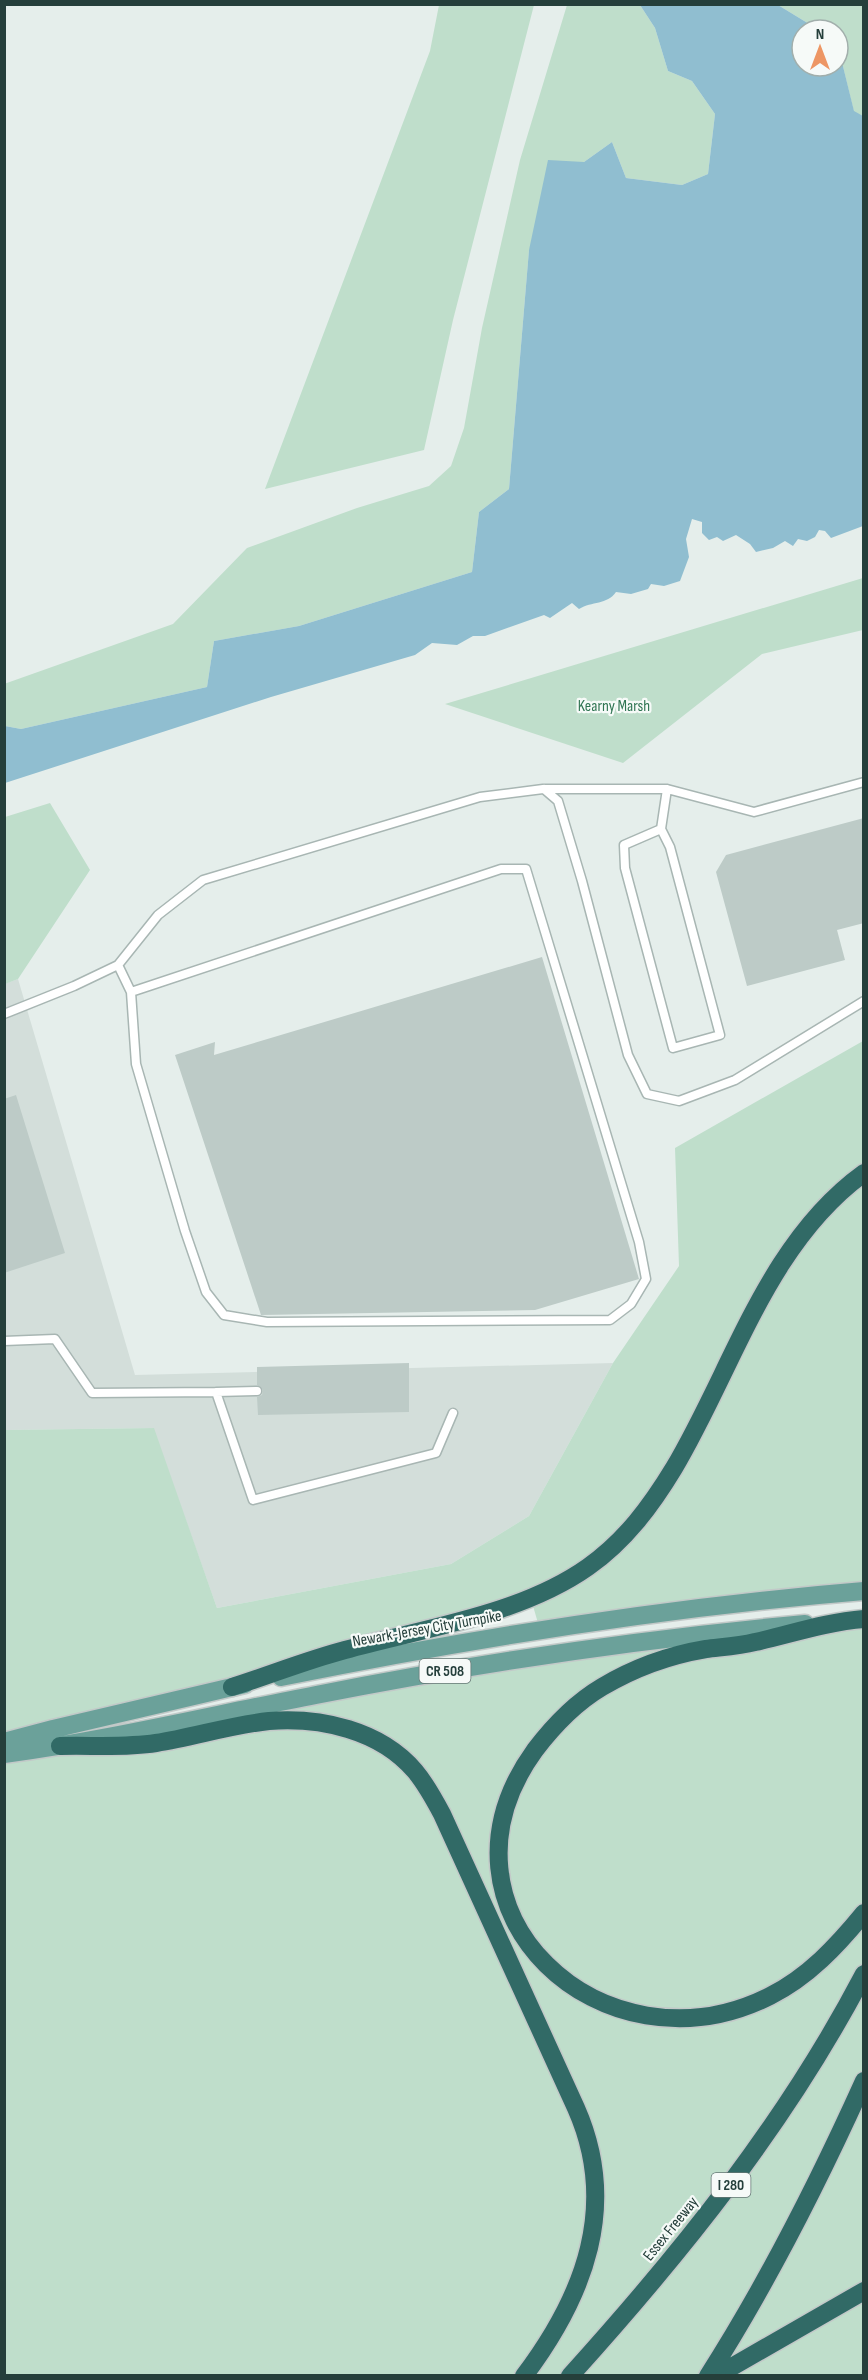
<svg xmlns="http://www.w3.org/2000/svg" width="868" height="2380" viewBox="0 0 868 2380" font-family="'Sofia Sans Condensed',sans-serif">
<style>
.built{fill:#d3deda}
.green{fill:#bfdecb}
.water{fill:#90bed0}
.building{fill:#bdcbc7}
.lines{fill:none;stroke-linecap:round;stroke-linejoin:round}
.lane-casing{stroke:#a8b6b3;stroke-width:11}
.primary-casing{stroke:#c2c9c8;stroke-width:21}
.highway-casing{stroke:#c2c9c8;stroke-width:21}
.lane{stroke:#fff;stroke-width:8}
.primary{stroke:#6ba19a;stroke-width:18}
.highway{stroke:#316a66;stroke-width:18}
.labels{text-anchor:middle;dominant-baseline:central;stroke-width:4.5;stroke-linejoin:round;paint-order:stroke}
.shield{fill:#f6faf8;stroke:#647774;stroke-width:1.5}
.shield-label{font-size:15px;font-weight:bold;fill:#253f3b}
.park-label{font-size:16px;fill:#307553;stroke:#f6faf8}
.street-label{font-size:16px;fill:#253f3b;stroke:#f6faf8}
</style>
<rect width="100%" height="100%" fill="#e5eeeb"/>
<!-- built -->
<path class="built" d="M18,979L135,1375L613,1363L529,1516L451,1564L217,1608L153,1428L5,1430L4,984Z"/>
<!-- green -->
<path class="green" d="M439,5H534L453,320L424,450L265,489L430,51Z
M567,5H640L655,28L668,71L692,81L715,114L708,174L682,185L626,178L612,142L584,162L529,250L509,489L479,512L472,572L299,626L214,641L207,687L21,729L5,726L4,684L173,624L247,548L357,508L429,486L451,466L464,428L482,328L520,160Z
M778,5H863V116L854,112L838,46V30H819Z
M863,578V630L762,654L623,763L445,704Z
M50,803L90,870L18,979L5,984V817Z
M863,1041V1591L540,1630L531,1599L496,1610L5,1736V1430L154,1428L217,1608L451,1564L529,1516L613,1363L679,1266L675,1148Z
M863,1619V2375H5L4,1760L315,1695Z"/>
<!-- water -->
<path class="water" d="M640,5H778L819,30H802V66H838V46L854,111L863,116V526L831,538L825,531L819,530L815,537L807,541L798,539L793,546L785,541L773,548L756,552L750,544L736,535L723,541L717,537L709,540L702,533V522L692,519L686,539L689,557L680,581L664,586L651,584L648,589L631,594L616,592C607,605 592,601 579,609L572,603L550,618L544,615L485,636H473L457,645L432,643L415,655L271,697L5,783V726L21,729L207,687L214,641L299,626L472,572L479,512L509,489L529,250L548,160L584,162L612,142L626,178L682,185L708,174L715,114L692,81L668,71L655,28Z"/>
<!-- building -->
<path class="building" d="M864,818V923L837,930L845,960L747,986L716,872L726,855Z
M542,957L639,1279L535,1310L261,1315L175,1055L215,1042L214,1055Z
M16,1095L65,1253L4,1273V1099Z
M409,1363V1412L258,1415L257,1397L262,1395L263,1390L257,1385V1367Z"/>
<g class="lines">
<defs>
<path id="lane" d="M544,789L558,801L582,881L628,1055L647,1094L679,1101L735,1080L864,1001
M661,829L624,845L625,868L673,1048L720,1035L670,847L661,829L667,789
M118,965L131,992L136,1064L185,1231L206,1292L224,1315L267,1322L610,1320L631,1304L646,1279L639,1242L526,869H501L131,992
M4,1014L74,986L118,965L158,915L203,880L480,797L543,789H667L754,812L864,782
M4,1341L55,1339L92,1393L216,1392L253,1500L436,1453L453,1413
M216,1392L257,1391"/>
<path id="primary" d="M281,1677C474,1638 667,1607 864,1591
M4,1742L53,1729L245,1684
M4,1754C109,1740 212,1715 316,1695C478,1663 641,1639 805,1624"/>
<path id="highway" d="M864,1619C826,1622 791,1634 755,1642C739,1646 722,1647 706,1649C670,1655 634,1668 602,1687C575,1703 554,1725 535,1750C419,1910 603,2080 770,1996C808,1977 837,1946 864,1913
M232,1687C270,1675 307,1660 345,1650C424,1628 520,1615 588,1567C625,1541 651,1506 674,1468C733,1369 767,1243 864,1173
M60,1746C91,1745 125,1748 156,1743C194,1737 231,1725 269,1721C321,1717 380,1730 415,1771C426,1784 434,1799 442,1814L576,2108C619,2205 585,2295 524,2376
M570,2376C682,2252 786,2123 864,1974
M708,2376C768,2282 818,2183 864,2081
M716,2376L864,2291"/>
</defs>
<!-- lane casing -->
<use href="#lane" class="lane-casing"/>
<!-- primary casing -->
<use href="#primary" class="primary-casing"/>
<!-- highway casing -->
<use href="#highway" class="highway-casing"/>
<!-- lane -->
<use href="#lane" class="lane"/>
<!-- primary -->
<use href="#primary" class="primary"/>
<!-- highway -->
<use href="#highway" class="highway"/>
</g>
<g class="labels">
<!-- shield labels -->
<g class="shield">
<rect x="419.5" y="1659" width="51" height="24" rx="4.5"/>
<rect x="711.5" y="2173" width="39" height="24" rx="4.5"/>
</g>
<g class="shield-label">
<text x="445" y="1671">CR 508</text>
<text x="731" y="2185">I 280</text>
</g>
<!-- park labels -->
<g class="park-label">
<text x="614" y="706">Kearny Marsh</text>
</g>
<!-- street labels -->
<g class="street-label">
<text transform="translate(427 1629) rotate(-10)">Newark-Jersey City Turnpike</text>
<text transform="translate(671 2229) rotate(-51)">Essex Freeway</text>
</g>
</g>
<!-- border -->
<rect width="868" height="2380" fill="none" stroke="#253f3b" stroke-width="12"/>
<!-- north arrow -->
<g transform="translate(820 48)"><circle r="28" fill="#f6faf8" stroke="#a2afac" stroke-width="1.5"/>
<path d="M0-4.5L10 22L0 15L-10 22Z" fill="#ed9664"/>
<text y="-9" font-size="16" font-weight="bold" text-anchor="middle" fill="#253f3b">N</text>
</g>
</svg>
